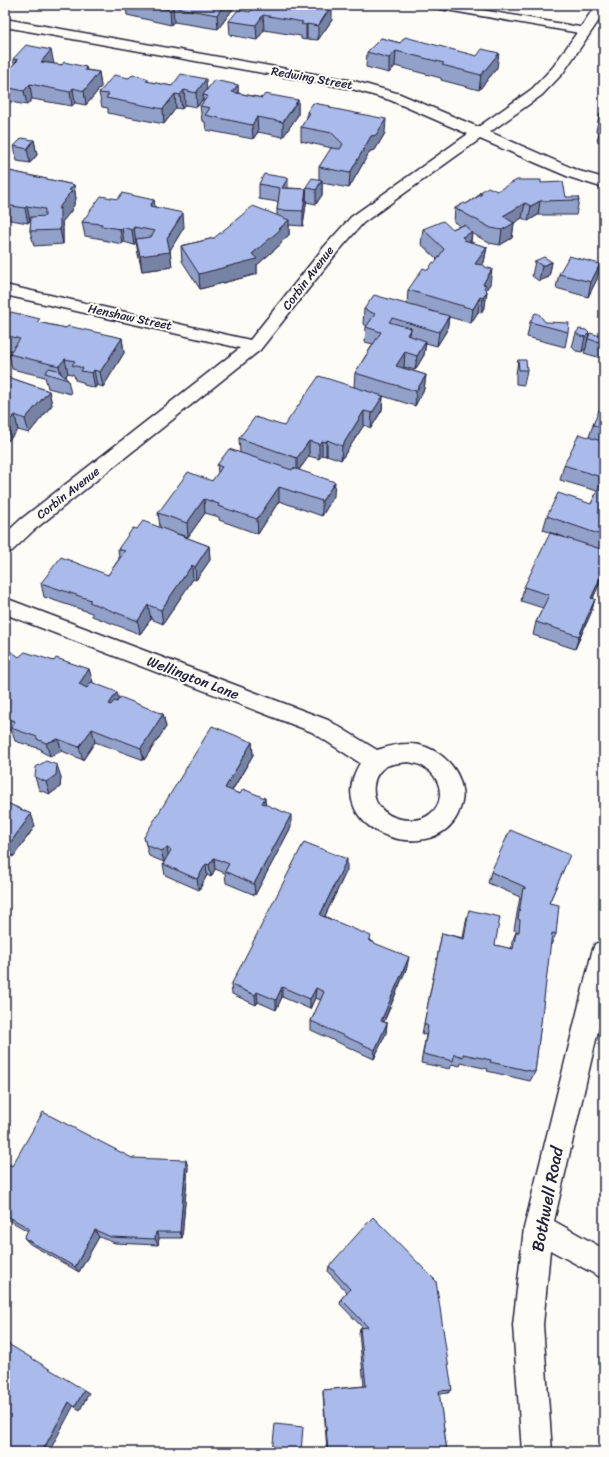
<svg xmlns="http://www.w3.org/2000/svg" width="609" height="1457" viewBox="0 0 609 1457" font-family="Sriracha,sans-serif">
<style>
.lines{fill:none;stroke-linecap:round;stroke-linejoin:round}
.service-casing{stroke:#22223b;stroke-width:3}
.minor-casing{stroke:#22223b;stroke-width:3}
.service{fill:#fdfcf7;fill-rule:evenodd}
.minor{fill:#fdfcf7;fill-rule:evenodd}
.wall{fill:#92a1ca;stroke:#22223b}
.shaded-wall{fill:#7783a4;stroke:#22223b}
.building{fill:#aabbeb;stroke:#22223b}
.labels{text-anchor:middle;dominant-baseline:central;stroke-width:4;stroke-linejoin:round;paint-order:stroke}
.far-street-label{font-size:12px;fill:#22223b;stroke:#fdfcf7}
.street-label{font-size:14px;fill:#22223b;stroke:#fdfcf7}
.near-street-label{font-size:17px;fill:#22223b;stroke:#fdfcf7}
</style>
<rect width="100%" height="100%" fill="#fdfcf7"/>
<filter id="ink" filterUnits="userSpaceOnUse"><feTurbulence type="fractalNoise" baseFrequency=".025" numOctaves="2"/><feDisplacementMap in="SourceGraphic" scale="8" xChannelSelector="R" yChannelSelector="G"/><feConvolveMatrix kernelMatrix="1 2 1 2 8 2 1 2 1" color-interpolation-filters="sRGB"/></filter>
<g filter="url(#ink)">
<g class="lines">
<defs>
<path id="service" d="M430,5H454L585,28L590,31L585,34L435,8Z"/>
<path id="minor" d="M596,5H604V13L563,73L542,95L490,132L579,171L604,178V188L569,177L480,139L363,223L336,254L260,350L34,530L12,551L5,553V534L20,520L240,348L5,295V285L250,340L324,247L351,217L468,134L390,100L352,89L5,27V19L354,81L400,94L478,127L532,89L553,67Z
M5,598L328,720L377,750C387,747 396,744 407,744C433,743 459,764 462,790C464,799 461,806 458,814C432,869 319,831 360,763L312,732L5,614ZM408,762C412,763 416,763 420,765C440,773 448,800 430,814C424,819 418,820 410,820C390,820 371,807 374,785C375,777 379,770 387,766C393,763 401,763 408,762Z
M604,940V1005L554,1221L604,1249V1279L550,1250L543,1325L552,1452H522L513,1325L524,1228L592,952L595,944Z"/>
</defs>
<!-- service casing -->
<use href="#service" class="service-casing"/>
<!-- minor casing -->
<use href="#minor" class="minor-casing"/>
<!-- service -->
<use href="#service" class="service"/>
<!-- minor -->
<use href="#minor" class="minor"/>
</g>
<!-- wall -->
<path class="wall" d="M99,5H123L120,9Z
M126,5H236L218,29L174,22L171,25L127,15Z
M250,12L332,20L318,40L307,39L306,40L301,39V36L264,30L257,40L230,35L229,21Z
M381,38L497,68L479,90L441,80V78L395,66L389,73L366,67L367,52Z
M13,59L62,65L86,67L87,70L99,72L101,87L86,105L75,103L72,106L32,99L27,105L5,101V73L14,64Z
M129,78L148,79V82L172,86L207,90L238,85V93L262,98L298,100V115L283,137L258,132L253,139L206,130L205,122L202,121L200,106L203,102V99L197,107L185,105L182,109L176,108L164,124L108,113V108L102,107L99,93Z
M330,106V108L385,133L375,150L370,151L349,188L322,183V195L316,204L306,202V187L319,180V167L332,148L301,141V127L307,118V112Z
M604,107V143L597,141L599,132L596,131L599,116Z
M34,140L37,155L30,163L17,161L14,146Z
M5,170L74,185L76,199L74,202V205L71,210V211L62,222L63,229V244L34,246L30,231L31,221L30,220L28,223L5,219Z
M541,183L566,197L579,200L576,215H538L528,221L522,218L514,223L512,238L500,245L489,243L472,233L471,243L487,247L484,262L482,265L490,284L486,290L487,291L485,306L481,313L478,312L471,323L449,317L447,330L437,346L426,343L424,355L415,370L404,367L403,368L426,375L424,389L415,406L383,396L382,410L371,428L364,425L341,460L327,455L326,456L322,455L319,459L309,456L299,470L334,496L322,516L279,501L258,534L219,520V517L205,513L188,537L171,532L209,546L210,560L196,580L193,579L163,624L151,619L140,634L92,616V613L44,597L41,583L108,575L119,559L118,549L137,529L160,527L158,513L212,481L218,473L217,465L240,453L239,438L284,426L354,387L355,373L373,344L365,342L366,327L367,326L363,324L364,309L407,304L408,290L435,263L437,259L421,244L423,229H452L460,226L454,222L455,208L466,204L478,196L479,193L497,191Z
M259,184L288,188L306,189V204L303,226L289,225V235L281,242V244L257,265V274L200,289L182,261L181,246L214,238L277,216V210L278,202L259,199Z
M118,199L154,200L155,207L184,227L170,250L172,267L142,271L138,254L136,242L134,245L124,242L122,244L103,240V239L85,236L82,222Z
M535,261L552,262L549,277L539,281L532,276Z
M600,264L597,279L588,297L556,288L559,274Z
M5,320L41,323L66,328L122,338L124,353L103,387L97,385L95,388L84,385L83,382L75,380L74,375L68,373L65,377L68,380L71,394L48,388L45,377L12,369L9,354L11,351L5,349Z
M530,322H545L568,332L565,347L527,337Z
M576,333H589L588,338L604,337V359L584,353L586,348L582,352L576,351L572,347Z
M518,360L527,370L524,385L516,384V374Z
M5,376L49,391L52,405L29,433L18,430L5,444Z
M604,404V574L593,598L595,599L591,613L575,649L533,635L536,622L543,608L521,601L524,587L564,537L543,530L547,516L591,504L597,491L560,480L564,465L589,437L593,425Z
M5,652L19,657L54,661L89,669L92,682L119,699L163,714L166,727L144,760L95,742L83,760L62,751L50,756L42,752L41,749L15,741L12,731L8,729L7,731H5Z
M252,742L253,755L232,791L266,805L291,827L255,895L226,883L225,873L215,869L211,877L207,875L199,890L165,875L163,864L164,862L149,856L144,837Z
M35,777H61L60,787L50,794L39,790Z
M5,802L31,814L35,826L13,857L5,853Z
M565,866L549,903L556,934L551,945L550,944L535,1072L530,1081L487,1071L488,1069L461,1063L460,1066L452,1064L450,1069L421,1063L426,1035L422,1034L442,933L463,938L466,921L469,910L495,945L511,949L512,942L516,932H517V931L514,930L520,897L488,883L491,872Z
M347,870L325,916L371,941L407,967L384,1022L387,1023L386,1033L374,1059L311,1030V1021L321,1000L315,998L310,1009L282,997L276,1010L258,1002L256,1005L232,994L231,985Z
M132,1158L188,1167L182,1238H159L158,1245L115,1243L99,1237L79,1272L30,1244L24,1238L28,1231L5,1218V1163L12,1166Z
M329,1266L452,1390L448,1393L439,1394L447,1452H327L323,1393V1390L364,1386L359,1333L360,1328H363L340,1304L341,1299L347,1292L328,1272Z"/>
<!-- shaded-wall -->
<path class="shaded-wall" d="M119,5H123L120,9Z
M224,5H236L218,29L217,15Z
M332,5V20L318,40V26Z
M173,7L174,22L171,25L170,10Z
M263,15L264,30L257,40L256,25Z
M307,24V39L306,40V25Z
M51,50L54,64L41,62Z
M396,51L395,66L389,73V58Z
M7,53L10,68L5,73V55Z
M499,53L497,68L479,90L481,75Z
M99,72L101,87L86,105L84,91Z
M206,79L207,93L203,95V99L197,107L196,93Z
M30,84L32,99L27,105L24,91Z
M238,85V99L232,92Z
M73,88L75,103L72,106L70,92Z
M184,90L185,105L182,109L180,95Z
M175,94L176,108L164,124L163,109Z
M298,100V115L283,137V122Z
M257,117L258,132L253,139L252,125Z
M386,119L385,133L375,150L370,151L349,188L350,173L371,136Z
M34,140L37,155L30,163L27,149Z
M288,178V193L282,188Z
M322,180V195L316,204V190Z
M74,185L76,199L74,202V205L71,210V211L62,222L63,229V244L60,230L58,209L67,196L69,190Z
M306,189V204L303,226V211Z
M154,200L156,214L150,206Z
M540,201L538,215L528,221L531,206Z
M525,203L522,218L514,223L512,238L500,245L502,230L503,216Z
M27,206L30,220L28,223L25,208Z
M183,213L184,227L169,252H170L172,267L142,271L140,256L167,238Z
M289,220V235L281,242V244L257,265V274L200,289L199,274L252,254Z
M122,227L124,242L122,244L120,229Z
M134,227L136,242L134,245L132,230Z
M472,232L470,247L464,250L462,237Z
M487,247L484,262L473,279L475,264Z
M552,262L549,277L539,281L542,266Z
M600,264L597,279L588,297L591,282Z
M492,269L490,284L485,291H487L485,306L481,313L483,298V284Z
M480,297L478,312L471,323L473,309Z
M449,316L447,330L437,346L439,332Z
M411,328L409,343L407,335Z
M589,333L586,348L582,352L585,337Z
M122,338L124,353L103,387L100,372Z
M426,341L424,355L415,370L417,356Z
M405,352L404,367L395,381L396,366Z
M65,359L68,373L64,378H62L59,366Z
M94,370L97,385L95,388L92,373Z
M426,375L424,389L415,406L416,391Z
M49,391L52,405L29,433L25,419Z
M383,396L382,410L371,428L372,413Z
M364,411V425L341,460L342,446Z
M15,415L18,430L5,444V425Z
M327,440V455L326,456V442Z
M309,441V456L297,472V458Z
M322,441V455L319,459V444Z
M335,482L334,496L322,516V501Z
M279,487V501L258,534L257,519Z
M204,499L205,513L188,537L187,523Z
M209,546L210,560L196,580L195,567Z
M192,565L193,579L163,624L161,610Z
M604,570V574L587,611L591,598Z
M595,599L591,613L575,649L579,636Z
M148,605L151,619L140,634L138,621Z
M89,669L93,682L82,697L79,684Z
M117,692L120,705L112,717L109,704Z
M163,714L166,727L144,760L141,748Z
M5,722L8,729L7,731L5,727Z
M92,729L95,742L83,760L79,747Z
M58,739L62,751L50,756L46,743Z
M252,742L253,755L226,800L225,788Z
M57,765L61,777L60,787L50,794L46,782Z
M265,798L266,810L262,803Z
M31,814L35,826L13,857L8,846Z
M291,815V827L255,895L254,884Z
M167,848L169,860L164,862L161,851Z
M214,858L215,869L211,877L209,865Z
M347,859V870L320,926V915Z
M206,864L207,875L199,890L197,879Z
M409,957L407,967L380,1030L381,1021Z
M282,987V997L276,1010V1000Z
M316,988L315,998L310,1009V999Z
M257,992L258,1002L256,1005L255,995Z
M387,1023L386,1033L374,1059L375,1050Z
M186,1160L188,1167L182,1238L180,1232Z
M95,1230L99,1237L79,1272L75,1267Z
M156,1232L159,1238L158,1245L155,1239Z
M84,1390L89,1393L80,1410L75,1407Z
M69,1402L74,1405L49,1452H43V1450Z"/>
<!-- building -->
<path class="building" d="M147,5H224L217,15L173,7L170,10Z
M256,5H332L318,26L307,24L306,25L301,24L303,22L263,15L256,25L229,21L238,10L250,12Z
M405,37L477,56L482,49L499,53L481,75L442,65L444,63L396,51L389,58L367,52L381,38L400,43Z
M26,45L51,50L41,62L62,65L64,62L86,67L85,70L99,72L84,91L73,88L70,92L30,84L24,91L5,87V73L18,60L13,59Z
M181,74L206,79L196,93L184,90L180,95L175,94L163,109L106,98L109,94L99,93L114,75L129,78L131,76L134,75L146,78L148,79L146,81L172,86Z
M214,80L238,85L232,92L262,98L265,94L298,100L283,122L257,117L252,125L205,115L210,108L200,106L208,96L203,95Z
M313,103L330,106V108L386,119L376,135L371,136L350,173L319,167L331,148L340,149L343,144L332,133L301,127L310,113L307,112Z
M604,107V117L599,116Z
M604,121V128L600,127Z
M22,138L34,140L27,149L14,146Z
M5,170L74,185L69,190L72,191L67,196H68L58,209L60,208V230L30,231L31,217L45,216V209L27,206L25,208L5,205Z
M264,174L288,178L282,188L306,189L303,211L277,210L280,188L259,184Z
M312,178L322,180L316,190L306,187Z
M517,180H541V183L563,182L566,197H578L579,200L540,201L531,206L525,203L503,216L514,223L502,230L491,228L455,208L464,203L466,204L482,194L479,193L488,187L497,191Z
M122,193L154,200L150,206L183,213L167,238L170,252L140,256L136,239L151,237L155,231L134,227L132,230L122,227L120,229L101,226L102,224L82,222L101,196L118,199Z
M253,206L289,220L279,229H281L252,254L257,259L199,274L181,246L214,238Z
M443,221L452,229L464,225L472,232L462,237L465,240H464L487,247L475,264L484,265L485,267L492,269L483,284L486,285L484,288L487,291L483,298L480,297L473,309L408,290L423,268L428,270L433,262L435,263L444,249L423,229Z
M569,256L600,264L591,282L559,274Z
M544,257L552,262L542,266L535,261Z
M374,295L449,316L439,332L392,318L389,322L411,328L407,335L426,341L417,356L405,352L396,366L426,375L416,391L355,373L381,332L366,327L375,314L364,309Z
M11,312L40,319L37,322L66,328L68,326L122,338L100,372L94,370L92,373L81,371L83,368L72,365L75,361L65,359L59,366L9,354L20,339L5,335V320Z
M535,313L539,314L545,322L569,323L568,332L530,322Z
M579,329L586,330L589,333L585,337L580,336L576,333Z
M590,333L604,337V343L588,339Z
M518,360H526L527,370H519Z
M49,368L57,370L68,380L45,373Z
M5,376L49,391L25,419L15,415L5,425Z
M319,376L383,396L372,413L364,411L342,446L327,440L326,442L322,441L319,444L309,441L297,458L239,438L255,417L284,426Z
M602,403L604,404V428L593,425Z
M579,434L604,442V536L547,516L558,493L591,504L604,478L564,465Z
M229,449L292,470L293,468L335,482L322,501L279,487L257,519L218,506L219,504L204,499L187,523L158,513L188,472L212,481L222,467L217,465Z
M143,521L209,546L195,567L192,565L161,610L148,605L138,621L89,602L91,600L41,583L61,557L108,575L125,551L118,549L133,528L137,529Z
M550,533L604,550V570L591,598L595,599L579,636L536,622L549,595L524,587Z
M5,652H12L19,657L25,652L54,661L56,658L89,669L79,684L87,688L91,682L117,692L109,704L111,705L114,701L117,702L120,697L163,714L141,748L92,729L79,747L58,739L46,743L37,739V737L11,728L15,721L5,717Z
M212,726L252,742L225,788L240,794L243,789L265,798L262,803L291,815L254,884L225,871L229,864L214,858L209,865L206,864L197,879L163,864L171,850L167,848L161,851L146,845L144,837Z
M46,761L57,765L56,775L46,782L35,777L36,767Z
M5,802L31,814L8,846L5,844Z
M510,830L570,855L549,903L559,905L556,934L552,933L535,1072L490,1062L491,1060L463,1054V1057L454,1054L453,1061L423,1054L428,1026L424,1024L442,933L464,939L469,910L500,917L495,945L513,949L516,932H519L520,920L518,919L523,888L525,889V887L491,872Z
M304,842L347,859L320,915L371,936L369,941L409,957L381,1021L387,1023L375,1050L311,1021L324,992L316,988L310,999L282,987L276,1000L257,992L255,995L231,985Z
M43,1112L132,1158L186,1160L180,1232H156L155,1239L111,1237L95,1230L75,1267L24,1238L29,1228L5,1215V1162L12,1166Z
M373,1217L436,1281L452,1390L439,1391L447,1452H328L323,1390L366,1386L360,1328L368,1327L341,1299L350,1289L329,1266Z
M5,1342L84,1390L75,1407L69,1402L43,1450V1452H5Z
M275,1424L303,1427L301,1452H272Z"/>
</g>
<g class="labels">
<!-- far-street labels -->
<g class="far-street-label">
<text transform="translate(312 78) rotate(10)">Redwing Street</text>
<text transform="translate(308 278) rotate(-53)">Corbin Avenue</text>
<text transform="translate(130 317) rotate(12)">Henshaw Street</text>
<text transform="translate(68 493) rotate(-38)">Corbin Avenue</text>
</g>
<!-- street labels -->
<g class="street-label">
<text transform="translate(193 678) rotate(21)">Wellington Lane</text>
</g>
<!-- near-street labels -->
<g class="near-street-label">
<text transform="translate(547 1199) rotate(-79)">Bothwell Road</text>
</g>
</g>
<!-- margin -->
<rect width="609" height="1457" fill="none" stroke="#fdfcf7" stroke-width="20"/>
<rect x="10" y="10" width="589" height="1437" fill="none" stroke="#22223b" stroke-width="1.5" filter="url(#ink)"/>
</svg>
